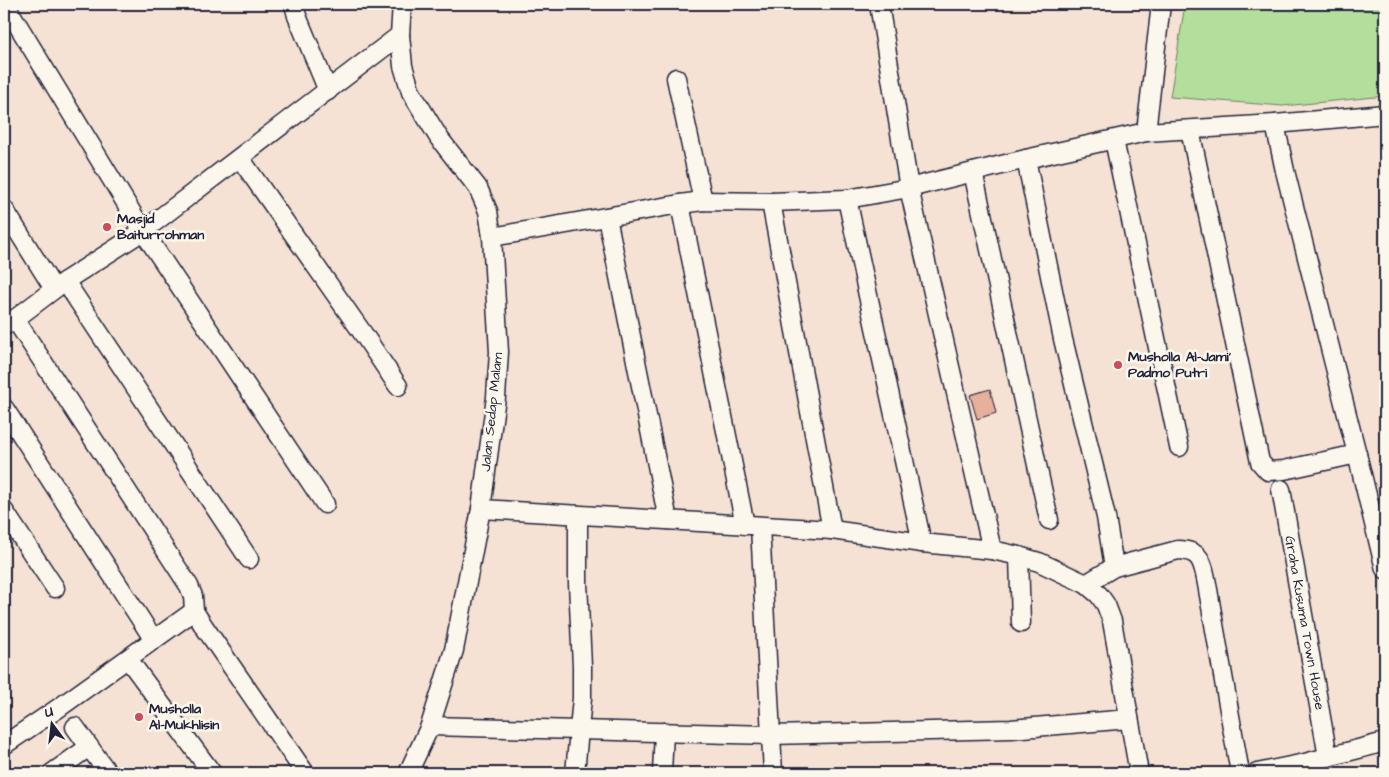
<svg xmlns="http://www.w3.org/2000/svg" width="1389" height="777" viewBox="0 0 1389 777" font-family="'Architects Daughter',sans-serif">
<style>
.green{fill:#b3de9b;stroke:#6a806b}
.building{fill:#e7b09d;stroke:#22223b}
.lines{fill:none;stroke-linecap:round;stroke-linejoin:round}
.minor-casing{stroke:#22223b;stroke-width:21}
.minor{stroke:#fbf7ec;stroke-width:18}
.poi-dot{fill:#d1495b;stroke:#fbf7ec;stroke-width:2}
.labels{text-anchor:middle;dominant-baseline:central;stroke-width:5;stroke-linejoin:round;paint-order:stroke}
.poi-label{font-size:14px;font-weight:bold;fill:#22223b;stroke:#fbf7ec;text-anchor:start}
.street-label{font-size:14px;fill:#22223b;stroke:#fbf7ec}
</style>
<rect width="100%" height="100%" fill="#f5e2d4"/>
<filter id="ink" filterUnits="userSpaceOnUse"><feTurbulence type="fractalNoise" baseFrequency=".02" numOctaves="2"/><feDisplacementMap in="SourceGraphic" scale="10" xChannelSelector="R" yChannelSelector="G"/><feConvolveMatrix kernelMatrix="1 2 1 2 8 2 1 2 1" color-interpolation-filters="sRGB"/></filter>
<g filter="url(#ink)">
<!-- green -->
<path class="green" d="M1185,4H1385V96L1283,106L1170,97Z"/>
<!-- building -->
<path class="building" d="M990,389L996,413L977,419L970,395Z"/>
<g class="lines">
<defs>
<g id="minor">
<path d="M5,4L143,231L325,504"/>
<path d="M294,4L297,16L328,91"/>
<path d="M402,4L400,35L403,66L411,92L439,138L478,188L488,211L492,237L499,352L496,397L481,509L454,650L430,726L408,773"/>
<path d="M879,4L909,188L992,550"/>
<path d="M676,78L703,201"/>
<path d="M1275,124L1285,171L1357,454L1385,569"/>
<path d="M1190,130L1260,462L1268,471L1284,470L1357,454"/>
<path d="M1146,132L1161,4"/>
<path d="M1114,140L1179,447"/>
<path d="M240,158L364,335L398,386"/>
<path d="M1026,159L1063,339L1106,517L1114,567"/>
<path d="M973,172L1049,520"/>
<path d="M847,199L922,543"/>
<path d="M771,202L832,530"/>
<path d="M680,204L745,525"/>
<path d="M4,209L54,289"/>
<path d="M607,217L668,520"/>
<path d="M492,237L680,204L703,201L771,202L847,199L909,188L1026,159L1146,132L1275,124L1385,114"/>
<path d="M65,281L249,559"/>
<path d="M4,326L15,319L65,281L143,231L400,35"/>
<path d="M4,408L154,640"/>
<path id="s1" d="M1281,489L1328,757"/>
<path d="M481,509L832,530L922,543L992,550L1019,556L1039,562L1086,584L1099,595L1106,605L1112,621L1139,773"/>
<path d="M4,511L55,588"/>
<path d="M760,526L773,773"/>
<path d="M1019,556L1021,623"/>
<path d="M1086,584L1114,567L1178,550C1202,550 1203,564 1207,584L1240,773"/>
<path d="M194,611L203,625L305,773"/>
<path d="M128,659L212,773"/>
<path d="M430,726L771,735L1011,729L1129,719"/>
<path d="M75,727L108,773"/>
<path d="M4,745L60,707L194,611L193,596L189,586L15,319"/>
<path d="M52,773L89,747"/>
<path d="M575,773L582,698V666L578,583V515"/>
<path d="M662,773L664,732"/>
<path d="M1257,773L1305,763L1385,742"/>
</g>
</defs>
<!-- minor casing -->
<use href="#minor" class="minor-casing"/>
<!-- minor -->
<use href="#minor" class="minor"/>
</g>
</g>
<!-- markers -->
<g class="poi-dot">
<circle cx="107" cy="227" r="5"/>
<circle cx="1118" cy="365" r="5"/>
<circle cx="139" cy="717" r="5"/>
</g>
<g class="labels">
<!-- poi labels -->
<g class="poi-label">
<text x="117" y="219">Masjid<tspan x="117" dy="16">Baiturrohman</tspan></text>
<text x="1128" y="357">Musholla Al-Jami'<tspan x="1128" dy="16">Padmo Putri</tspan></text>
<text x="149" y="709">Musholla<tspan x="149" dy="16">Al-Mukhlisin</tspan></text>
</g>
<!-- street labels -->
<g class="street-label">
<text transform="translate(492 412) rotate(-84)">Jalan Sedap Malam</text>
<text stroke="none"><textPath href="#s1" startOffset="136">Graha Kusuma Town House</textPath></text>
</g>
</g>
<!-- margin -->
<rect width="1389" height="777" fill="none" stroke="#fbf7ec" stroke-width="20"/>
<rect x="10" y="10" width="1369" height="757" fill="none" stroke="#22223b" stroke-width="2" filter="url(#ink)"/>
<!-- north arrow -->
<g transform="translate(52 724) rotate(345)" stroke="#fbf7ec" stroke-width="4" paint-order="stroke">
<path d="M0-4L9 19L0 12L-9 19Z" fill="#22223b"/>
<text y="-8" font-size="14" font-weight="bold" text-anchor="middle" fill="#22223b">U</text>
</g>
</svg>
